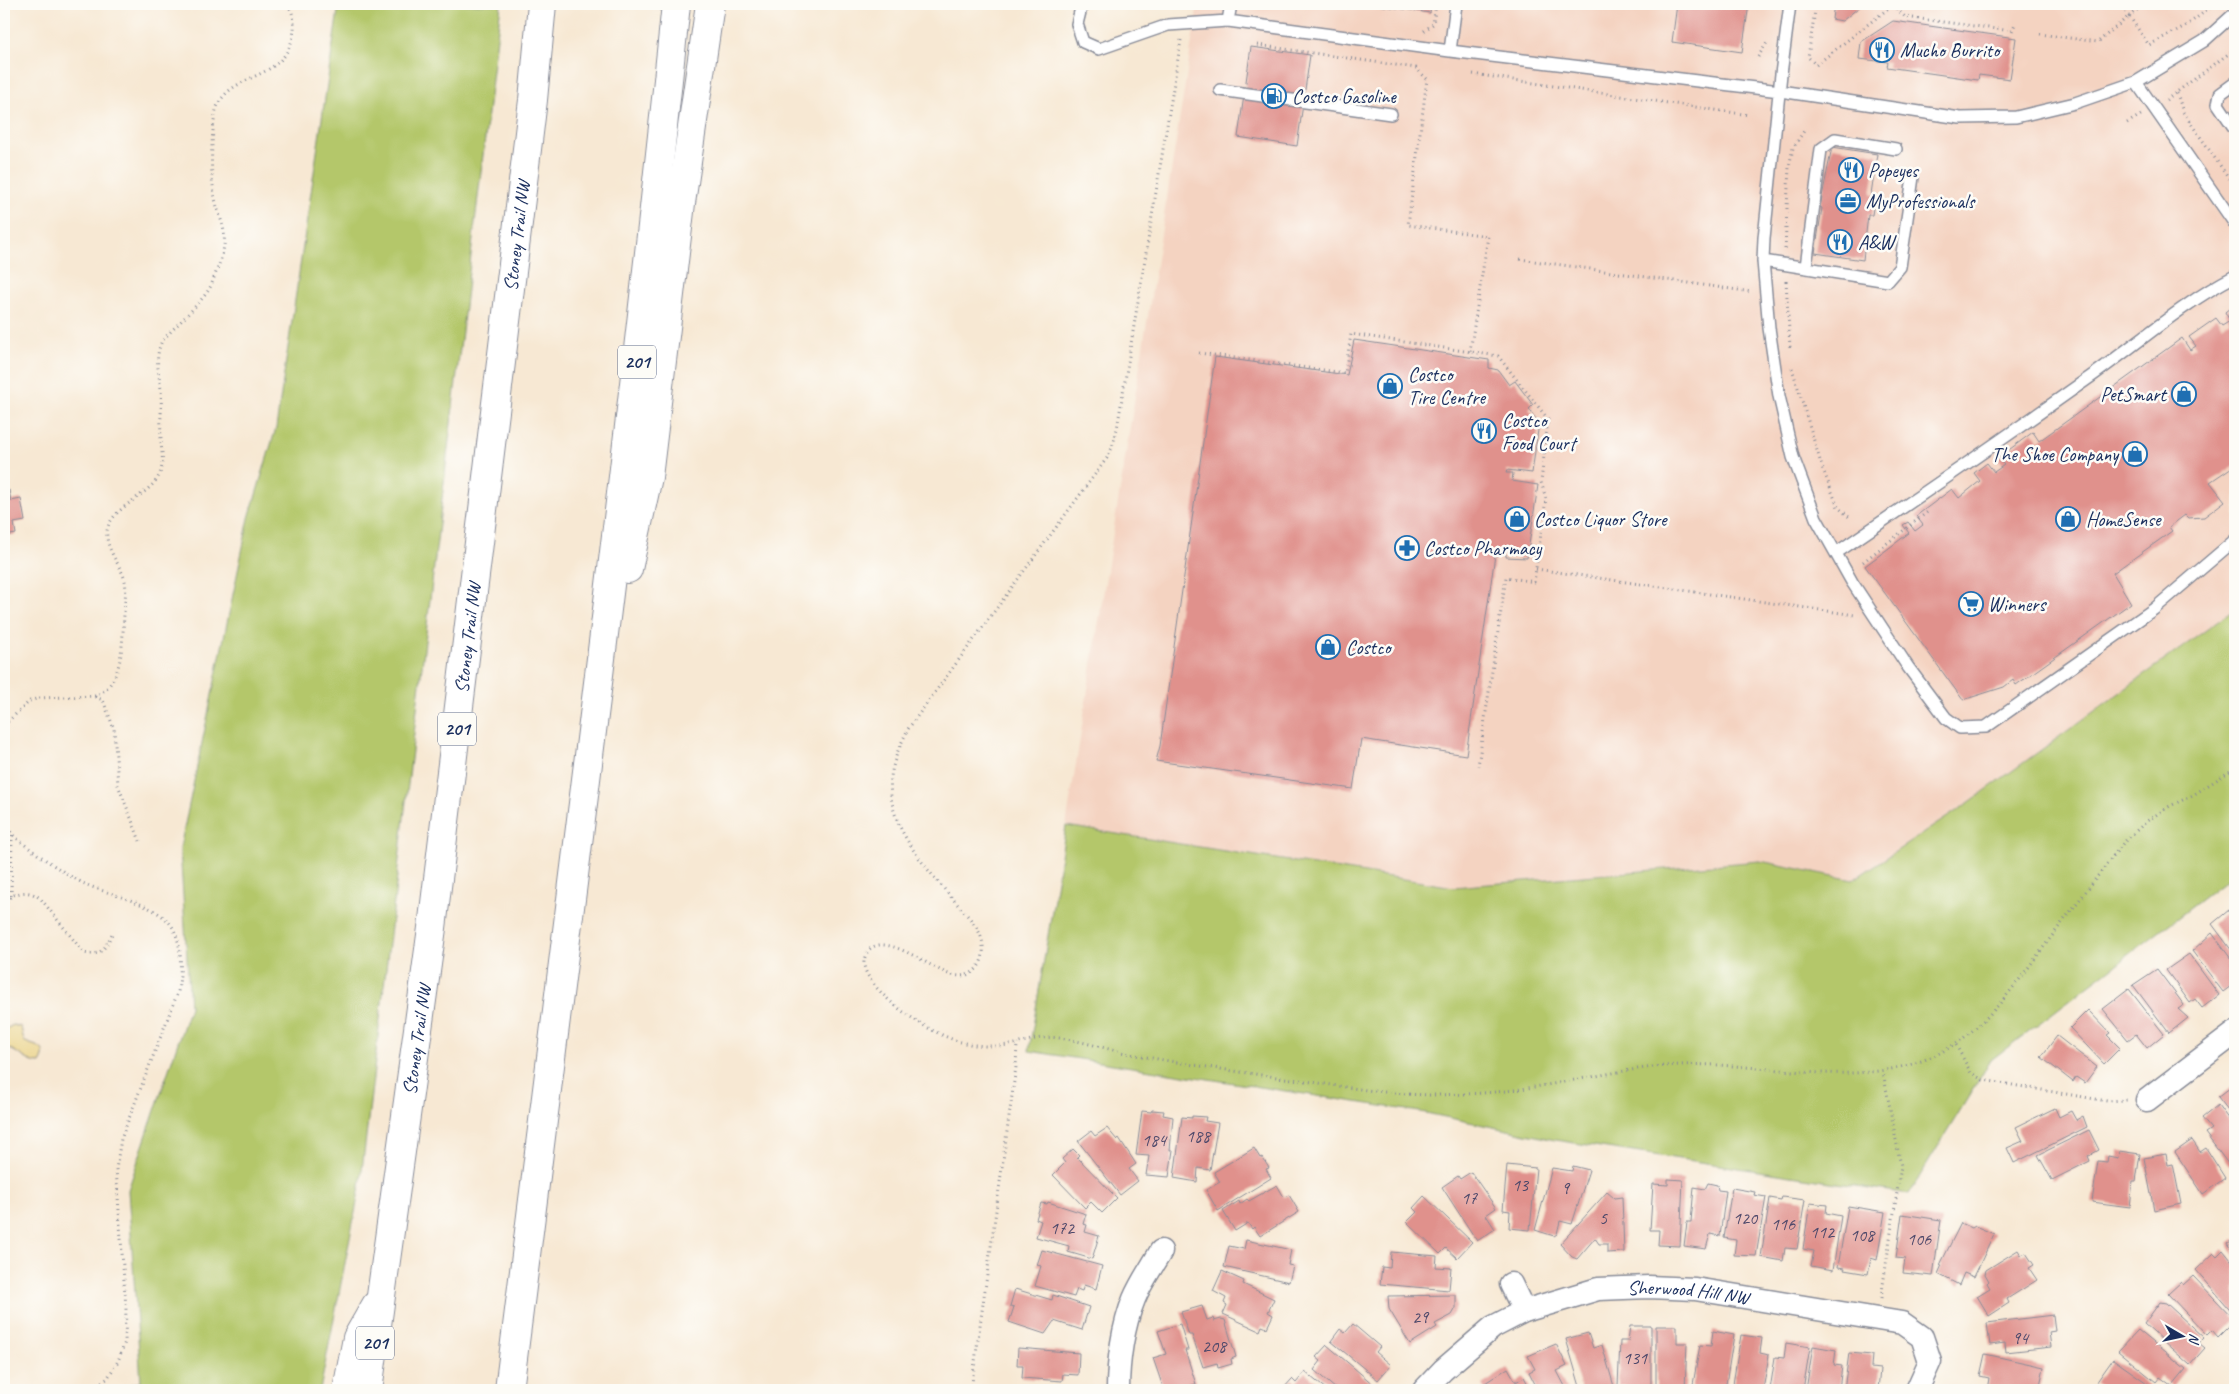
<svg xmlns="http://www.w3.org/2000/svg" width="2239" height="1394" viewBox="0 0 2239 1394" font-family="Caveat,sans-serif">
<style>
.built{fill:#f4d3c1}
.green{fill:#b4c76a;stroke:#687b64}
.sand{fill:#eeda9e;stroke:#84847e}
.building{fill:#e0918c}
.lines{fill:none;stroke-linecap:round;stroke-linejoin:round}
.lane-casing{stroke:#898c98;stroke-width:14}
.street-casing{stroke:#898c98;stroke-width:25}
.highway-casing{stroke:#898c98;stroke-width:30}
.path{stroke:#898c98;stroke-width:3;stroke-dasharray:1 4;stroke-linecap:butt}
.lane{stroke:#fff;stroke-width:11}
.street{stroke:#fff;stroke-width:22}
.highway{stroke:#fff;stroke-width:28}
.labels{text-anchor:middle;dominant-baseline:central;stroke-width:5;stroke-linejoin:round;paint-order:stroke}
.number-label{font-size:18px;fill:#4c486a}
.shield{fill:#fdfcf7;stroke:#5f6c8c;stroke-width:1}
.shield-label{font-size:19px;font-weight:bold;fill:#1b2f5e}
.poi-label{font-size:20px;fill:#1b2f5e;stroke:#fdfcf7;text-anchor:start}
.street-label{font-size:20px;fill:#1b2f5e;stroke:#fdfcf7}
</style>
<rect width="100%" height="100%" fill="#fdfcf7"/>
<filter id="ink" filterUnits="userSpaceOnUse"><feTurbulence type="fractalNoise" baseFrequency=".02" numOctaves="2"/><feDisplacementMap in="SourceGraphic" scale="10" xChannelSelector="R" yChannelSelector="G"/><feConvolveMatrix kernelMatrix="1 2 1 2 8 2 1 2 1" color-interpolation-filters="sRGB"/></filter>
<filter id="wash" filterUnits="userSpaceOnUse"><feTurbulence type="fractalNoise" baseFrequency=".0096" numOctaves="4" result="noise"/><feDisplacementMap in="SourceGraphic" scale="20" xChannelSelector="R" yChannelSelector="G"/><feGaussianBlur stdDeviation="1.12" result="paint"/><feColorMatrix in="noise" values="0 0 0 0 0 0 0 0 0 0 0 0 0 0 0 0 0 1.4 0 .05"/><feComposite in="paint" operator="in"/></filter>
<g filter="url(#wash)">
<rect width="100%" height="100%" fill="#f7e8d3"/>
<!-- built -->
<path class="built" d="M1198,4H2235V609L1964,806L1853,880L1760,861L1454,887L1066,826Z"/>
<!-- green -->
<path class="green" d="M339,4H501L360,1187L320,1390H125L132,1384L141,1382L128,1190L190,1007L180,848L249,518L276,428Z
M2235,609V874L1991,1060L1909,1194L1555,1140L1426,1113L1029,1051L1066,826L1454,887L1760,861L1853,880L1964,806Z"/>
<!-- sand -->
<path class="sand" d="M13,1025L21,1027L24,1041C33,1047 51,1045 40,1063C28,1064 18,1050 4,1047V1030Z"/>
<g id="blocks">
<!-- building -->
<path class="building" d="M1370,4H1431L1430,13Z
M1677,4H1749L1742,52L1672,42Z
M1834,4H1863L1842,21L1832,19Z
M1893,21L2016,38L2010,79L1979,75L1978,80L1887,67L1888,62L1859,59L1861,42Z
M1251,47L1310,55L1297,146L1238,137Z
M1832,147L1877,154L1871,194L1875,195L1872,215H1868L1863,260L1815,253L1822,208L1820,207Z
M2235,304V465L2210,482L2225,501L2204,517L2188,518L2185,515L2169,527L2172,531L2113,573L2131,603L2016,685L2013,680L2004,687L1963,700L1865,566L1909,533L1903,525L1908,522L1915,531L1923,525L1916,516L1952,489L1959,498L1980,481L1974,473L1987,463L1994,472L2004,465L1998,458L2033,432L2039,441L2182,338L2190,350L2196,346L2189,337L2216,318L2222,326L2230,321L2225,312Z
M1354,340L1489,360V368L1498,370L1509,385L1515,381L1533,405L1529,409L1539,423L1532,473L1507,470L1506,473H1513L1512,481L1538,485L1527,558L1506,557V554L1498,553V556L1495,555L1466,755L1361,739L1353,789L1156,761L1160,746L1215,357L1347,375Z
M9,490L11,501L21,499L25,521L14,523L16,534L4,536V491Z
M2235,905V955L2212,924Z
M2212,933L2234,963L2231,965L2235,972V983L2223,992L2192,951Z
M2189,954L2219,995L2202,1008L2195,999L2190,1003L2166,970Z
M2157,969L2184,1005L2178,1009L2188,1018L2169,1033L2133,985Z
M2129,989L2164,1034L2147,1048L2136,1034L2128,1040L2103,1009Z
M2088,1010L2110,1033L2107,1035L2120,1048L2104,1064L2070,1028Z
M2057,1036L2097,1067L2085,1083L2076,1077L2073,1082L2041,1057Z
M2235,1084V1119L2218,1097Z
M2218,1105L2235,1128V1160L2229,1165L2205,1133L2211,1129L2202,1118Z
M2055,1108L2059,1117L2071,1111L2076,1120L2083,1116L2087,1127L2014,1163L2007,1148L2023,1141L2016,1127Z
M1152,1110L1164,1111L1163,1115L1173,1117L1170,1150H1173L1169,1177L1146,1175L1149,1156L1136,1155L1142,1111L1151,1112Z
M1192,1116L1206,1117L1205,1121L1218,1123L1210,1170L1198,1168L1197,1182L1174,1178L1182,1117L1192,1118Z
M1107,1128L1117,1140L1119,1138L1136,1164L1129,1169L1138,1181L1120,1195L1078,1141L1091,1131L1095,1136Z
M2089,1130L2099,1150L2088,1156L2090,1161L2052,1180L2038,1155Z
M2192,1140L2200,1152L2206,1148L2225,1178L2203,1194L2175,1152Z
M1254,1148L1260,1158L1262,1157L1269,1168L1266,1169L1271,1178L1218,1211L1206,1190L1220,1182L1214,1172Z
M1073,1149L1079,1155L1077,1157L1117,1198L1102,1213L1091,1202L1085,1208L1053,1175L1065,1163L1062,1159Z
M2119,1151L2140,1154L2136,1181H2133L2130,1207L2092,1202L2098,1161L2107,1162L2108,1156L2118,1158Z
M2166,1154L2168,1165L2173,1164L2181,1204L2154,1210L2144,1158Z
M1507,1165L1536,1168L1530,1230L1509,1228L1510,1211L1503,1210Z
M1573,1166L1589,1170L1572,1224L1560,1221L1557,1234L1554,1236L1535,1230L1552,1168L1572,1171Z
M1471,1172L1496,1208L1486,1215L1495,1229L1477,1241L1442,1187L1458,1176L1460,1179Z
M1668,1179L1683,1180L1680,1246L1658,1245L1659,1230H1650L1653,1184L1668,1185Z
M1708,1183L1717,1185L1718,1190L1726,1191L1720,1236L1710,1234L1706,1249L1684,1246L1687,1222H1691L1694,1187L1705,1189Z
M1277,1185L1284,1197L1289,1195L1299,1212L1260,1236L1254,1227L1252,1229L1248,1223L1235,1231L1223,1211L1239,1201L1240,1204L1247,1199L1249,1201Z
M1732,1188L1755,1192L1754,1195L1766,1197L1756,1256L1734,1255L1736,1240L1724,1238Z
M1607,1192L1614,1198L1622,1197L1624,1252L1607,1253V1244H1599L1595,1238L1577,1259L1572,1257L1560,1244Z
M1424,1196L1472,1242L1457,1258L1446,1248L1440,1254L1407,1222L1417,1212L1413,1208Z
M1782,1197L1805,1200L1797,1249L1785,1248L1783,1261L1761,1257L1770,1198L1781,1200Z
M1048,1202L1086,1214L1083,1224L1087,1225L1085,1232L1099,1236L1092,1259L1068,1252L1069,1246L1036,1237L1041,1221L1036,1219L1041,1203L1047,1204Z
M1810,1203L1827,1205L1826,1213L1841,1216L1833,1270L1811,1266L1814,1251L1803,1249Z
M1848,1206L1885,1212L1877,1260L1871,1258L1868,1274L1844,1270L1845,1268L1838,1267Z
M1902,1214L1941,1220L1933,1276L1903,1273L1905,1259L1896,1258Z
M1961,1223L1972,1228L1975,1226L1994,1234L1974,1277L1964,1273L1959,1285L1938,1274L1942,1265H1940Z
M2235,1239V1255L2228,1243Z
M1246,1240L1291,1250L1288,1265L1293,1266L1289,1282L1224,1267L1229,1246L1244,1249Z
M1042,1250L1102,1266L1096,1289L1084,1285L1082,1291L1077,1289L1074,1297L1035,1286L1041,1266L1037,1265Z
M2018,1250L2021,1255L2026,1253L2034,1265L2029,1268L2037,1280L2007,1299L2009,1303L1989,1316L1977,1296L1990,1288L1987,1283L1989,1281L1985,1274L1986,1270Z
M2223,1250L2235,1265V1315L2196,1270L2214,1253L2217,1256Z
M1391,1252L1437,1256L1436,1267L1451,1268L1449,1290L1380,1284L1382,1267L1390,1268Z
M1222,1271L1244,1281L1243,1284L1274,1299L1268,1312L1273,1315L1267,1328L1262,1326L1260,1331L1223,1314L1227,1305L1224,1303L1226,1298L1213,1291Z
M2193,1276L2235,1320L2218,1337L2212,1330L2207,1335L2168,1294L2181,1282L2183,1285Z
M1015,1289L1052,1300L1053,1295L1089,1307L1082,1330L1054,1321L1045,1334L1009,1322L1014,1307L1010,1306Z
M1456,1295V1308L1452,1315L1435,1324L1437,1327L1410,1344L1389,1309L1388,1296Z
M2160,1302L2166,1303L2204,1338L2199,1343L2205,1348L2190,1365L2144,1324Z
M1202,1306L1207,1320L1213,1318L1214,1321L1221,1319L1225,1320L1236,1357L1231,1359L1232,1364L1218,1368L1217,1363L1203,1367L1192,1335H1189L1181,1312Z
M2053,1315L2055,1331L2049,1332L2051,1347L2006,1352L2005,1343L1990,1345L1987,1323Z
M1180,1324L1188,1350H1185L1196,1384L1185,1387L1186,1390H1164L1153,1358L1166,1354L1158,1331Z
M1353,1324L1380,1347L1376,1352L1391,1365L1378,1380L1331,1341L1340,1329L1345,1333Z
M1630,1326H1651V1390H1635V1386H1618L1620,1341H1628Z
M1656,1326H1677V1343H1687L1685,1389L1656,1390Z
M2138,1330L2186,1369L2172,1386L2160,1377L2156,1382L2118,1351Z
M1713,1331L1734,1335L1725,1390H1692L1700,1345L1711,1346Z
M1588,1333L1593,1348L1602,1345L1615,1390H1581L1566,1339Z
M1741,1335L1762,1338L1760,1353L1769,1355L1763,1390H1732Z
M1786,1343L1810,1347L1803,1390H1770L1775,1357L1784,1358Z
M1556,1344L1567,1366L1557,1371L1567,1390H1538L1529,1372L1535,1369L1528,1356Z
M1327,1345L1374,1385L1369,1390H1337L1314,1370L1321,1361L1316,1357Z
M1813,1346L1836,1350L1834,1365L1842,1366L1839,1390H1806Z
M1018,1348L1079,1353L1078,1375L1063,1374L1062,1381L1022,1378L1023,1365H1017Z
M1849,1353L1872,1355L1871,1368L1880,1369L1878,1390H1844Z
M1985,1354L2044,1367L2039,1390H1987L1989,1378L1980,1376Z
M2113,1359L2157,1390H2107L2096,1383Z
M1508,1368L1516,1382L1524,1377L1531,1390H1485L1482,1385Z
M1305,1372L1327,1390H1282L1292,1379L1296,1383Z"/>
</g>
</g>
<g filter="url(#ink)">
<use href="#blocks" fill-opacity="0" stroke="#898c98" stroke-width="1"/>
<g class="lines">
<defs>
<path id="lane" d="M1082,4L1077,24L1083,42L1099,49L1168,25L1228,21L1450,51L1780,91L1960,118L2016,117L2075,103L2136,82L2204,41L2235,13
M1790,4L1781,74L1764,238L1763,261L1769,328L1779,396L1793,457L1816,518L1852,582L1908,667L1946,718L1960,728L1986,727L2154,609L2235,540
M1228,21L1231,4
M1450,51L1456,4
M2136,82L2235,224
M2235,83L2220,94L2218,104L2235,129
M1220,90L1391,114
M1763,261L1888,281L1900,267L1913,177
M1806,267L1821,149L1835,139L1896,149
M1836,553C1920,496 2003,439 2086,380C2135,346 2182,303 2235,276"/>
<g id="street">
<path d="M2147,1100L2235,1033"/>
<path d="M1511,1284L1524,1311"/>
<path d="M1118,1390C1118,1361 1123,1326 1134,1299C1141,1282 1152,1267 1161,1251"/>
<path id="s1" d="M1424,1390L1443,1370L1493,1327L1524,1311L1598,1289L1649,1287L1695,1289L1902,1323L1922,1337L1930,1361L1917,1390"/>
</g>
<g id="highway">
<path d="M628,569L648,477L681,203L710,4"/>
<path d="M347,1390L357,1338L376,1305"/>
<path id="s2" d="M368,1390L432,928L533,100L542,4"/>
<path d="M509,1390C567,928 628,467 676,4"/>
</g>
</defs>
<!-- lane casing -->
<use href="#lane" class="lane-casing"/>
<!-- street casing -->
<use href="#street" class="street-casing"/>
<!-- highway casing -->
<use href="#highway" class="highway-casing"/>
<!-- path -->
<path class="path" d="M1816,4L1808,57L1816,65L1894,4
M2119,4L2129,16L2145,4
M1893,5L1905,17L2012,31L2015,24
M1424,31L1433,24L1436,4
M2040,34L2098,42L2129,16L2149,45L2187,25L2215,4
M1181,40L1117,429L1112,448L1107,458L908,729C903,740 897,751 894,763C877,819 925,866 958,905C966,914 975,923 980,934C989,955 979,981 952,975C933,971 877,923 865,957C863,963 864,968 867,974C882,1002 931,1034 961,1042C977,1047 998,1047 1015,1044C1031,1040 1042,1036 1059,1038C1083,1041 1106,1049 1130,1054C1184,1064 1238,1072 1292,1079C1340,1086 1388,1095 1437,1095C1467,1094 1498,1093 1527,1088C1578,1081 1629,1067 1680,1065C1761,1061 1845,1089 1924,1060C1982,1038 2016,983 2052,936C2076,904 2100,873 2124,842L2147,821L2168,807L2193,795L2235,768
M1257,45L1416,68L1427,79L1408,225L1488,236L1470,352
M1758,57L1768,41
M1473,74L1749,115
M2177,93L2183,112L2235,187
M2166,100L2235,49
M2127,123L2141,115
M1785,249L1789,167L1793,148L1804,131
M1520,259L1752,292
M1786,281L1790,347
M1199,353L1345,373L1351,334L1498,356L1548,419L1541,482L1546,499L1534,582L1506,577L1478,766
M1792,368L1822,467L1838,507L1849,517L1850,520
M1863,562L1930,510
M1536,569L1855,615
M95,697L103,700L114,729L118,785L140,841
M4,725L30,701L39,698L95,696C124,684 122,642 124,615C124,604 127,591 125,581C121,564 105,550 107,531C111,505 155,495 161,470C164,459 161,449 161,439C160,423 162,406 161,390C159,372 154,358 162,341C177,324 195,309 208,291C212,285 214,277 217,270C234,227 217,224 213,186C210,168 212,127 216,110C224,83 257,79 275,65C293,52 301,21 287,4
M4,818C7,824 9,830 13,835C26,847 69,877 85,884C109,895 160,904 173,928C183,947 181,971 178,992L121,1139L116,1169L126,1308L125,1342L118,1361L107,1379L86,1390
M11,896L12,834
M4,906L11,896C23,891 31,891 41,899L84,953C101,957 105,948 112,934
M1956,1045L1971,1073L1983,1080L2107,1101L2127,1100
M1881,1298L1901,1166L1883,1072
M971,1390L1016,1067L1017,1043"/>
<!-- lane -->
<use href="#lane" class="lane"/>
<!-- street -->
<use href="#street" class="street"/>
<!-- highway -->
<use href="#highway" class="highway"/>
</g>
</g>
<!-- icons -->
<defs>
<symbol id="restaurant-ring" viewBox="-11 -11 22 22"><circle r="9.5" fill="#fdfcf7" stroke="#1f6fb2" stroke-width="1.5"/><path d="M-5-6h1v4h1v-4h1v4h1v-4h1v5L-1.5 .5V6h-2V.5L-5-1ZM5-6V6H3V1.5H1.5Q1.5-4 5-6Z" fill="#1f6fb2"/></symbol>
<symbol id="fuel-ring" viewBox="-11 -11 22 22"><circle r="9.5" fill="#fdfcf7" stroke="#1f6fb2" stroke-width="1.5"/><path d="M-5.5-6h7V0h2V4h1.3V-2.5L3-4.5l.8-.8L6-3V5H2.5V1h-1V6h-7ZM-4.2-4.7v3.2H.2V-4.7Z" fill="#1f6fb2"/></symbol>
<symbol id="office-ring" viewBox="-11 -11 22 22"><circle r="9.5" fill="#fdfcf7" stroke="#1f6fb2" stroke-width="1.5"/><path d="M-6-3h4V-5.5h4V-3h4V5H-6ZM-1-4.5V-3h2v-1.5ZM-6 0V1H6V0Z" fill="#1f6fb2"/></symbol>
<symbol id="shop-ring" viewBox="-11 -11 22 22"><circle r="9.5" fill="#fdfcf7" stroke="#1f6fb2" stroke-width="1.5"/><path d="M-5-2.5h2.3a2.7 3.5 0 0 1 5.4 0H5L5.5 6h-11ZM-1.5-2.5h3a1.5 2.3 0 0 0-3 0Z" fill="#1f6fb2"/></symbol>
<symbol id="pharmacy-ring" viewBox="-11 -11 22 22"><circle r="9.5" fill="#fdfcf7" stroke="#1f6fb2" stroke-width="1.5"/><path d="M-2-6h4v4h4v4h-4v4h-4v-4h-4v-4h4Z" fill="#1f6fb2"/></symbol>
<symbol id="supermarket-ring" viewBox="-11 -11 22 22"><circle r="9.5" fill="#fdfcf7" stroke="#1f6fb2" stroke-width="1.5"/><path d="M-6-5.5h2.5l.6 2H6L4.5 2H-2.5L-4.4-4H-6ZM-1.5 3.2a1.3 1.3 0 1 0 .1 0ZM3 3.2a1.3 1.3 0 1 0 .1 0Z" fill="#1f6fb2"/></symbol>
</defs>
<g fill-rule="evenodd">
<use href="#restaurant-ring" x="1868" y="36" width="28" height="28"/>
<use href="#fuel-ring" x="1260" y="82" width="28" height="28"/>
<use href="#restaurant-ring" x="1837" y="156" width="28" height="28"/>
<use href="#office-ring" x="1834" y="187" width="28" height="28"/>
<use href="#restaurant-ring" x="1826" y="228" width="28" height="28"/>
<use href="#shop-ring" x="1376" y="372" width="28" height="28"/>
<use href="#shop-ring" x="2170" y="380" width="28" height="28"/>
<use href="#restaurant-ring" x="1470" y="417" width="28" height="28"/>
<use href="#shop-ring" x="2121" y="440" width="28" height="28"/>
<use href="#shop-ring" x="1503" y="505" width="28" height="28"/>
<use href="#shop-ring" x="2054" y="505" width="28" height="28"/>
<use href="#pharmacy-ring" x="1393" y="534" width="28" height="28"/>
<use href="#supermarket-ring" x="1957" y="590" width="28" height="28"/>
<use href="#shop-ring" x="1314" y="633" width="28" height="28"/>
</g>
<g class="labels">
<!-- number labels -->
<g class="number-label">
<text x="1198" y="1136">188</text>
<text x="1154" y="1140">184</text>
<text x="1520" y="1185">13</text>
<text x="1565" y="1188">9</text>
<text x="1469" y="1198">17</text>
<text x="1603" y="1218">5</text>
<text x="1745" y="1218">120</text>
<text x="1783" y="1224">116</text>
<text x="1062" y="1228">172</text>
<text x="1822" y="1232">112</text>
<text x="1862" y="1235">108</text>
<text x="1919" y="1239">106</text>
<text x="1420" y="1317">29</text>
<text x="2020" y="1338">94</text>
<text x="1214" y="1346">208</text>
<text x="1635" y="1358">131</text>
</g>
<!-- shield labels -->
<g class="shield">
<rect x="618" y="345.5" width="38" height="33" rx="4"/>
<rect x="438" y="712.5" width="38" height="33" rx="4"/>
<rect x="356" y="1326.5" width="38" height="33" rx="4"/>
</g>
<g class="shield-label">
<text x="637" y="362">201</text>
<text x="457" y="729">201</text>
<text x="375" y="1343">201</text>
</g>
<!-- poi labels -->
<g class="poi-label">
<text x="1900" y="50">Mucho Burrito</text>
<text x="1292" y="96">Costco Gasoline</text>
<text x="1868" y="170">Popeyes</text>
<text x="1866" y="201">MyProfessionals</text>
<text x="1858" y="242">A&amp;W</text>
<text x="1408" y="374">Costco<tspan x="1408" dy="23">Tire Centre</tspan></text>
<text x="2166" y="394" text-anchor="end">PetSmart</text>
<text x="1502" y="420">Costco<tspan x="1502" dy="23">Food Court</tspan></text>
<text x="2118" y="454" text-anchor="end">The Shoe Company</text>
<text x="1534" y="519">Costco Liquor Store</text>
<text x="2086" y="519">HomeSense</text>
<text x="1424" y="548">Costco Pharmacy</text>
<text x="1988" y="604">Winners</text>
<text x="1346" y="647">Costco</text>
</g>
<!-- street labels -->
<g class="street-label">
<text stroke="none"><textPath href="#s2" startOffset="1164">Stoney Trail NW</textPath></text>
<text stroke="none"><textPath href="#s2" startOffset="759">Stoney Trail NW</textPath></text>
<text stroke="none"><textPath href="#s2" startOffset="354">Stoney Trail NW</textPath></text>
<text stroke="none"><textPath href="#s1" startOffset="296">Sherwood Hill NW</textPath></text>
</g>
</g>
<!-- margin -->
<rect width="2239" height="1394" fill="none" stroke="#fdfcf7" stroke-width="20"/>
<!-- north arrow -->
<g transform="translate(2182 1336) rotate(99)" stroke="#fdfcf7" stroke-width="4" paint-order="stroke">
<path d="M0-4L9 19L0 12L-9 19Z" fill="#1b2f5e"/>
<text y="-8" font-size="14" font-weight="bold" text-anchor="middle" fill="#1b2f5e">N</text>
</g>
</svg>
